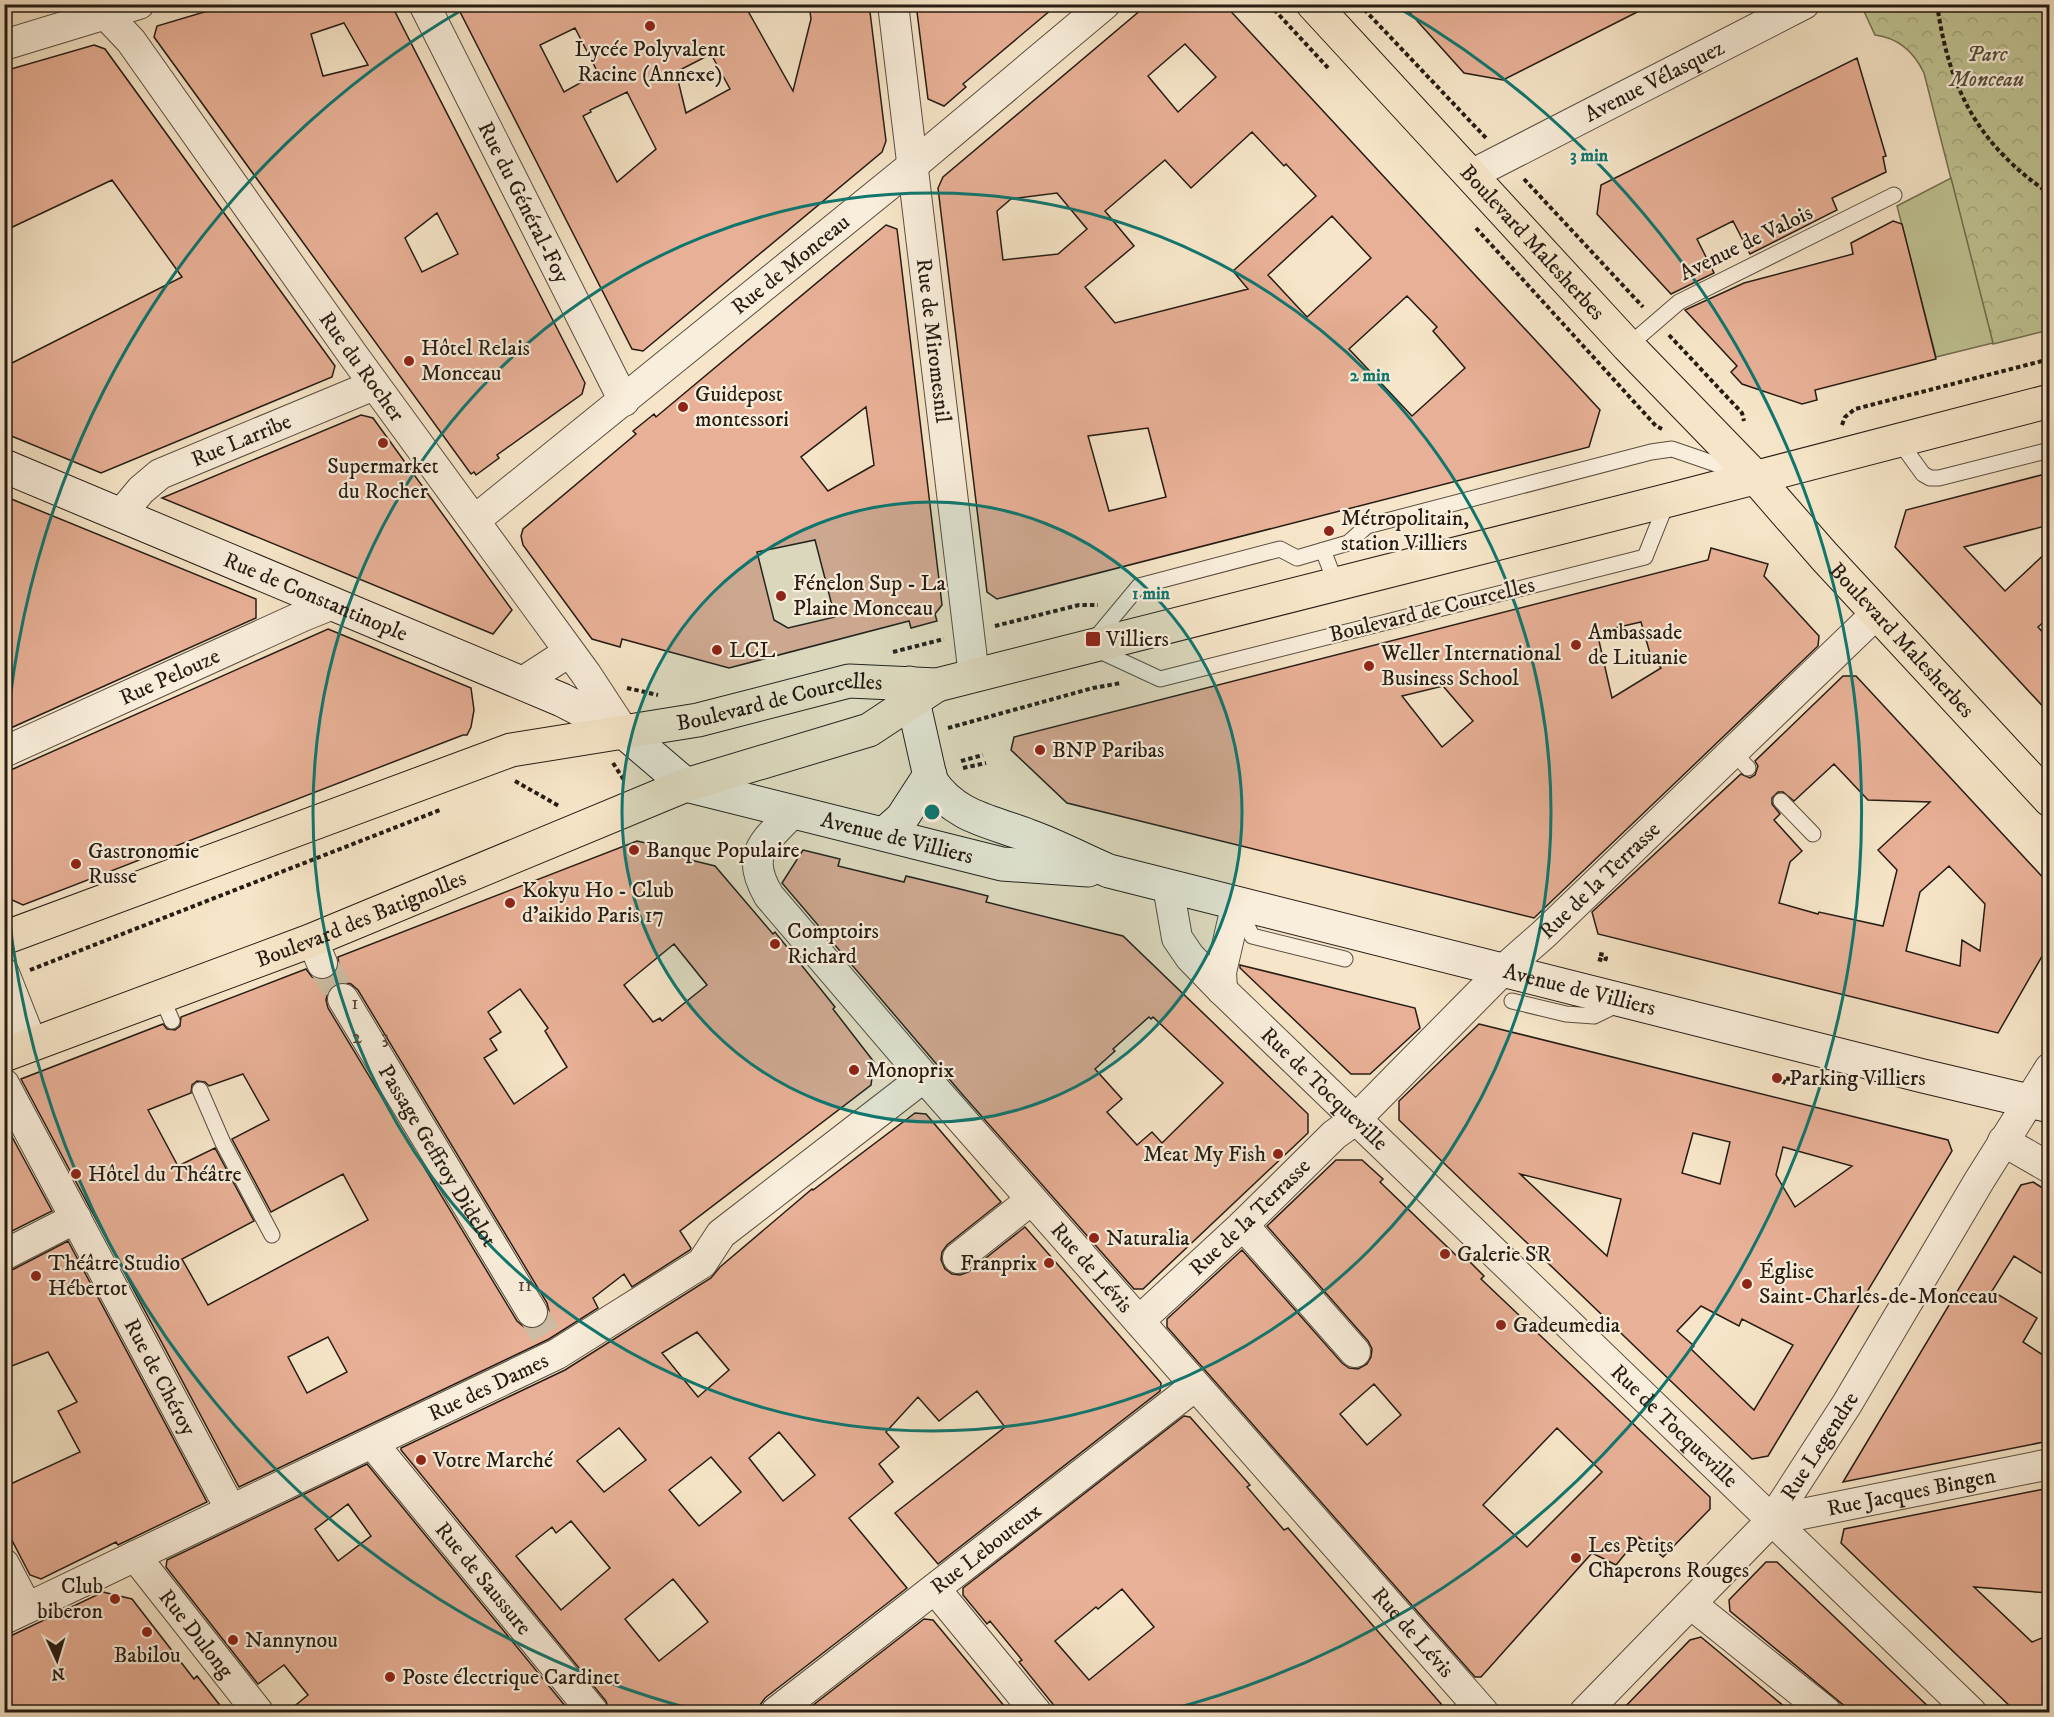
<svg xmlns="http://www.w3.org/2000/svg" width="2054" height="1717" viewBox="0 0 2054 1717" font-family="'IM FELL DW Pica',serif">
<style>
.park{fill:url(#park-crowns);stroke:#737053;stroke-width:1.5}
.garden{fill:#c0c393;stroke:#737053;stroke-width:1.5}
.building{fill:#e8b096;stroke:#261c13;stroke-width:1.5;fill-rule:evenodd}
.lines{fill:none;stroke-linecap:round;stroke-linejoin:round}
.street-tunnel{stroke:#ccbda4;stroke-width:30;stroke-dasharray:30 15;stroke-linecap:butt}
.lane-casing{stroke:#5a4e40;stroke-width:17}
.street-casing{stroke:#5a4e40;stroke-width:32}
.secondary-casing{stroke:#261c13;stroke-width:35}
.primary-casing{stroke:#261c13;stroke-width:35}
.path{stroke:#261c13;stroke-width:4;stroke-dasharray:4.5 3;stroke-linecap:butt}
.lane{stroke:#f9eedb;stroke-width:15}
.street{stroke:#f9eedb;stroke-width:30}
.secondary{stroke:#f9eedb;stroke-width:33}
.primary{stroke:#f6e5c8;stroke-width:33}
.ring{fill:none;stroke:#0f766e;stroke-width:3}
.poi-dot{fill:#8f2418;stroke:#f9eedb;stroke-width:2}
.labels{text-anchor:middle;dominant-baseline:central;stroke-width:4.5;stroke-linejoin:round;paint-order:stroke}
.number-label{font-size:20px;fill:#564134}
.poi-label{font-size:22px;fill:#261c13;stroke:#f9eedb;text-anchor:start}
.park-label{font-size:22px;font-style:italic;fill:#544e39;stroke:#f9eedb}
.street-label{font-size:22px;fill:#261c13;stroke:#f9eedb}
.centre{fill:#0f766e;stroke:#f9eedb;stroke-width:3}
.ring-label{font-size:18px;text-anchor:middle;font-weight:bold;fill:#0f766e;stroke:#f9eedb;stroke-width:4.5;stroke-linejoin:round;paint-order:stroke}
</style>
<defs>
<pattern id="park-crowns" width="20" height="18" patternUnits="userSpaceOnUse" patternTransform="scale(1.5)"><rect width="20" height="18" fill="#c0c393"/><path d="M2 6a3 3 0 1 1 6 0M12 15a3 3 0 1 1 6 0" fill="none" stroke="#a5a77e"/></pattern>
</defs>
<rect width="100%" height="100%" fill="#f6e5c8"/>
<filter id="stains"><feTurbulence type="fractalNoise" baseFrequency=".00333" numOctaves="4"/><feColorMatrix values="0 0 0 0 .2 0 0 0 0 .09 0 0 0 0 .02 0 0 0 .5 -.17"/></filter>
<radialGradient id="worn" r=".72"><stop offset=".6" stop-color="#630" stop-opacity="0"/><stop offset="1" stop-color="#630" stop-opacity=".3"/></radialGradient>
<!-- park -->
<path class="park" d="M1861,5H2049V330L1993,344L1924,73C1914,52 1899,38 1875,35Z"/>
<!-- garden -->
<path class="garden" d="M1951,178L1993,343L1936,357L1897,206Z"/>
<!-- building -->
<path class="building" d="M231,4H391L585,383L582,394L497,455L499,458L476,475L474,472L471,474L154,37L157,26ZM344,23L368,65L323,76L311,34ZM437,213L458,254L422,272L405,238Z
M456,4H744L793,91L811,19L809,4H869L886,141L882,152L643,351L632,349ZM575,28L598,73L564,92L540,45ZM711,54L730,89L686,113L676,72ZM627,92L656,149L617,182L583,116L591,112L590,110Z
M916,4H1058L963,84L966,87L944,106L928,99Z
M1148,4H1224L1600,410L1589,447L997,599L987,592L938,188L943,177ZM1185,44L1216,77L1178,112L1148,76ZM1252,132L1284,166L1286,164L1316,196L1233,271L1248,289L1115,323L1085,287L1134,246L1105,211L1165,160L1191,188ZM1057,193L1087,229L1058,254L1003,260L997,211L1011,199ZM1332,216L1371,258L1307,317L1268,275ZM1407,296L1437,327L1433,331L1465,368L1412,416L1349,349ZM1148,428L1166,497L1109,511L1088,436Z
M1402,4H1653L1503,80L1464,73Z
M94,45L105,49L335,366L332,377L101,473L4,433V367L182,277L112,180L4,231V71Z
M1857,58L1886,156L1883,157L1886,172L1832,198L1837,210L1750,254L1733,221L1697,239L1714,273L1671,294L1597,214L1601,185Z
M1893,221L1902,224L1936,359L1815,390L1817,400L1802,404L1742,384L1731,372L1737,366L1685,310L1744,283L1853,254L1851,243Z
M886,225L897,229L942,605L935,614L937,621L911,628L909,621L729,668L622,639L620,647L592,639L523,545L521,536L523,529L636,434L633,431L654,414L656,417ZM866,407L874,465L828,491L801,457ZM815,540L835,617L788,628L774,620L757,552Z
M361,415L373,418L512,610L493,634L162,498Z
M2049,473V525L1964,547L2005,591L2049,550V617L2038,627L2049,639V713L1895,547L1906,510Z
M4,496L256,599V618L4,731Z
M1711,548L1768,564L1764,576L1819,636L1818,646L1534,918L1067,803L1011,750L1014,737L1708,560ZM1641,622L1651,657L1661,668L1612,698L1597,632ZM1443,686L1473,721L1442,747L1402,696Z
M328,629L471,688L474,710L471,727L467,735H463L23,905L12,900L4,881V773Z
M1843,676H1856L2049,884V944L1998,1033L1598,934L1592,912L1741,774L1750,778L1755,775L1758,766L1755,761ZM1834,764L1868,800L1930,802L1878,850L1897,870L1883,926L1819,912L1818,914L1779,903L1790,862L1802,851L1774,820L1780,814L1772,804V798L1778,792H1783L1794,801ZM1949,866L1985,904L1980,951L1962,940L1960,966L1906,951L1920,892Z
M637,841L655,845L654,851L715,866L773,934L775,932L835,1007L833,1009L874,1062L871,1085L680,1231L691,1248L690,1250L632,1287L624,1274L593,1298L598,1308L549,1339L239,1487L21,1079L163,1024L167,1029L175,1030L180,1026L181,1017L306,969L312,977L319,980L328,979L336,973L339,966L338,957ZM674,944L707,985L662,1021L660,1018L653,1022L624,985ZM342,982L351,984L358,990L547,1303L549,1311L547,1320L540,1327L533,1329L524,1327L517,1321L328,1008L326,1000L328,991L334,985ZM520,989L548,1028L545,1031L567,1067L514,1104L484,1058L497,1050L490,1039L501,1032L488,1012ZM243,1074L269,1120L232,1139L271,1212L343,1174L368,1220L208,1305L182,1259L254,1221L215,1148L178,1166L148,1110L191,1093L192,1085L197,1081L205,1082L209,1086ZM328,1337L347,1372L307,1393L288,1357Z
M803,850L840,859L838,866L904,882L906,876L956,888L988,896L986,902L1123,936L1308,1114V1133L1143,1289H1134L962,1094L782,883ZM1149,1017L1151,1019L1153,1017L1223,1083L1162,1143L1152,1132L1137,1145L1107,1112L1122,1099L1095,1069L1115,1051L1113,1049Z
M1240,965L1415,1008L1420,1028L1370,1074H1351L1240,968Z
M1479,1024L1948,1140L1952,1151L1768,1456L1752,1459L1399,1120V1101ZM1693,1133L1730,1142L1720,1184L1682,1173ZM1783,1147L1852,1166L1795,1207L1776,1175ZM1520,1174L1621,1199L1607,1256ZM1701,1306L1739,1326L1742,1319L1793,1345L1754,1410L1691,1349L1694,1346L1677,1331Z
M915,1113L926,1114L1001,1202L947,1245L942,1252L941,1260L945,1269L952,1274L960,1275L968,1272L1025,1227L1161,1383L1160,1391L938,1564L895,1513L1005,1427L977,1391L939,1421L918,1397L886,1432L899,1447L879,1464L893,1482L849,1518L907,1588L765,1698L760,1705L759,1713H610L606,1701L401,1450V1448L565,1370L711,1278L720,1267L812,1189L813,1190ZM697,1332L729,1370L698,1397L662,1353ZM619,1428L646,1460L604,1492L577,1461ZM779,1432L815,1475L783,1501L749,1458ZM711,1457L741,1492L699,1526L669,1490ZM571,1521L610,1568L561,1610L516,1556L552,1527L556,1533ZM673,1579L708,1622L659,1661L625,1619Z
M4,1122L52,1211L4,1235Z
M1336,1160H1362L1383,1179L1380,1182L1463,1262L1466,1258L1484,1276L1481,1279L1710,1497V1509L1663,1557L1639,1537L1616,1565L1592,1553L1481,1677H1475L1167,1327V1319L1242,1250L1342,1363L1349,1368L1358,1369L1367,1364L1371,1357L1372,1349L1368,1341L1267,1226ZM1374,1384L1401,1415L1367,1445L1340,1414ZM1557,1428L1602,1472L1527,1547L1483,1505Z
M2033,1182L2049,1192V1278L2014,1256L1992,1291L2037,1318L2023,1342L2049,1359V1441L1843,1482L2021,1185Z
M68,1241L207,1502L118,1545L116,1542L41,1579L30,1575L4,1525V1487L80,1452L58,1411L77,1402L48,1352L4,1369V1272L12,1270Z
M1184,1416L1190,1417L1250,1485L1247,1487L1284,1530L1288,1528L1449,1713H1060L1019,1662L1022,1660L990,1621L987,1624L963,1595V1588ZM1122,1589L1154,1627L1089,1680L1055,1641L1096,1607L1098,1609Z
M367,1464L571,1713H286L308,1695L284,1665L258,1684L166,1567L167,1560ZM348,1504L371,1536L338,1561L315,1529Z
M2049,1488V1593L1974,1587L2032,1642L2049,1635V1680L2042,1688L2049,1697V1713H2017L1841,1543L1844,1529Z
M1766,1562H1777L1935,1713H1853L1730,1611L1729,1600Z
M103,1592L132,1599L194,1679L197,1676L226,1713H19L4,1694V1639Z
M924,1619L933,1620L1010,1713H803Z
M1701,1637L1737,1667L1792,1713H1619L1690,1640Z"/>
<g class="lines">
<!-- street-tunnel -->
<path class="street-tunnel" d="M322,963L343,999
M532,1312L545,1334"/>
<defs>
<path id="lane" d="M1628,346L1679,302L1894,195
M1899,441L1923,474L1930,478H1939L2050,450
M1667,502L1645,557L1160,679L1089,646L1139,586L1280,549L1297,558L1348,543L1367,526L1651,452L1672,449L1739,472
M1323,550L1336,584
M1733,752L1748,768
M1781,801L1813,834
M1239,909L1252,936L1345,959
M161,996L172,1021
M1512,1001L1566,1014L1594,1016L1621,1003
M200,1090L223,1143L272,1235"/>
<g id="street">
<path id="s1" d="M96,4L131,41L353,355L586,674L624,732"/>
<path id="s2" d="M424,4L624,401"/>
<path id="s3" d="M893,4L974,676"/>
<path d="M4,45L139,4"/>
<path id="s4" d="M1471,175L1804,4"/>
<path id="s5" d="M121,514L141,490L160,474L374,385"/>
<path id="s6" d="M475,520L912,166L1105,4"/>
<path d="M521,683L569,652"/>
<path id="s7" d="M4,752L303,616L333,604"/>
<path id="s8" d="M793,812C764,843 744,854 769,896L924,1077L1483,1712"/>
<path id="s9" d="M1168,886L1177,938L1190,957L1222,990L1971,1712"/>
<path d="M319,956L322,963"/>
<path d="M4,973L32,1044"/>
<path d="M1222,990L1221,972L1237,903"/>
<path id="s10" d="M343,999L532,1312"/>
<path id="s11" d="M4,1084L231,1510"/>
<path d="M2003,1141L2050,1168"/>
<path d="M1243,1225L1355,1352"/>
<path d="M4,1255L76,1218"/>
<path d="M958,1258L1031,1200"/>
<path id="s12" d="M1139,1321L1243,1225L1334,1135L1356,1119L1503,970L1544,934L1877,613"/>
<path id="s13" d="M373,1444L593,1712"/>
<path id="s14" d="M1772,1520L2050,1464"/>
<path id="s15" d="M135,1556L258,1712"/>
<path d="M4,1564L27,1608"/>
<path d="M935,1589L1036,1712"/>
<path d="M1691,1604L1826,1712"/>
<path id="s16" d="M4,1619L557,1354L702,1263L721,1234L924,1077"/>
<path id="s17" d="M776,1712L1195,1386"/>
<path id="s18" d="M1585,1712L1772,1520L1847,1404L1979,1181L2050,1068"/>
</g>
<g id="secondary">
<path id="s19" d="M4,466L562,700L624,732L686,785L1002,864L1088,870"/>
<path id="s20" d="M909,683L931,781C956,818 991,821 1029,836C1057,846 1083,860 1109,871L1923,1076L2050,1106"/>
<path d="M884,834L902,818L930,775"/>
</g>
<g id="primary">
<path id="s21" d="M1313,4L1628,346L1756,478L1824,556L2050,800"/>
<path id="s22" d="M4,938L511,750L698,720L849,681L937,685L1673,499L2050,401"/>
<path id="s23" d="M4,1055L310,941L686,785L869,730L937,685"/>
</g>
</defs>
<!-- lane casing -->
<use href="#lane" class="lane-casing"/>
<!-- street casing -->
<use href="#street" class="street-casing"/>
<!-- secondary casing -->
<use href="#secondary" class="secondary-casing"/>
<!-- primary casing -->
<use href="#primary" class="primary-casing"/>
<!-- path -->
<path class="path" d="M1269,4L1330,70
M1359,4L1486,138
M1937,4C1949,89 1978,145 2050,194
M1865,12L1866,4
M1524,179L1643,307
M1476,228L1656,426L1662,429
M1669,335L1742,413L1744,421
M1842,425L1845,417L1855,409L2050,359
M995,626L1079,605H1098
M893,652L944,639
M627,688L658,695
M948,728L1093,688L1121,683
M961,761L983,755
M613,763L624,780
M963,768L986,763
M515,781L559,806
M1598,959L1605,961L1606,958L1605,955L1599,954
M30,970L440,810
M1783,1084L1785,1078L1789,1079L1788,1082"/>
<!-- lane -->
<use href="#lane" class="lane"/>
<!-- street -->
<use href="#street" class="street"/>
<!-- secondary -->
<use href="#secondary" class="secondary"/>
<!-- primary -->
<use href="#primary" class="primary"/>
</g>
<!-- distance rings -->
<circle cx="932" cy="812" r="310" fill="#0f766e" fill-opacity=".12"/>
<g class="ring">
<circle cx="932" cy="812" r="310"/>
<circle cx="932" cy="812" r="619"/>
<path d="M699 1711A929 929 0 0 1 5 869M5 755A929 929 0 0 1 467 7M1397 7A929 929 0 0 1 1165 1711"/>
</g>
<!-- markers -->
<g class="poi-dot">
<circle cx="650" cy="26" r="6"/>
<circle cx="409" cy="361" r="6"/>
<circle cx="683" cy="407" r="6"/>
<circle cx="383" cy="443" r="6"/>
<circle cx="1329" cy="531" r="6"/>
<circle cx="781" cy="596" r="6"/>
<rect x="1085" y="631" width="16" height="16" rx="3"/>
<circle cx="1576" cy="645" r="6"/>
<circle cx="717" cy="650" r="6"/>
<circle cx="1369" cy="666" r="6"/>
<circle cx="1040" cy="750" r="6"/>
<circle cx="634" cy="850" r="6"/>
<circle cx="76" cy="864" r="6"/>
<circle cx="510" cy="903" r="6"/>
<circle cx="775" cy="944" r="6"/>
<circle cx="854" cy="1070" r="6"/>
<circle cx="1777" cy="1078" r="6"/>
<circle cx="1278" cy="1154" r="6"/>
<circle cx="76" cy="1174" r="6"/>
<circle cx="1094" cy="1238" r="6"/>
<circle cx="1445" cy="1254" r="6"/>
<circle cx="1049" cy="1263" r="6"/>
<circle cx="36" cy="1276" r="6"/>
<circle cx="1747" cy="1284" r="6"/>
<circle cx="1501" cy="1325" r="6"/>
<circle cx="421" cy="1460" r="6"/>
<circle cx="1576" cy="1558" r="6"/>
<circle cx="115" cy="1599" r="6"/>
<circle cx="147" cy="1632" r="6"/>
<circle cx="233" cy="1640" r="6"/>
<circle cx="390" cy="1677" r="6"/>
</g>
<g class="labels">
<!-- number labels -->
<g class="number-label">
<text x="355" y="1003">1</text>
<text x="357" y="1037">2</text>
<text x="385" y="1037">3</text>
<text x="525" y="1285">11</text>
</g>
<!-- poi labels -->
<g class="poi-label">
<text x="650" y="49" text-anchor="middle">Lycée Polyvalent<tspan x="650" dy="25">Racine (Annexe)</tspan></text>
<text x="421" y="348">Hôtel Relais<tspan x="421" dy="25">Monceau</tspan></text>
<text x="695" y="394">Guidepost<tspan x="695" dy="25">montessori</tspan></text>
<text x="383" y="466" text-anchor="middle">Supermarket<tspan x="383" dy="25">du Rocher</tspan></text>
<text x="1341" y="518">Métropolitain,<tspan x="1341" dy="25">station Villiers</tspan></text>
<text x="793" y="583">Fénelon Sup - La<tspan x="793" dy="25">Plaine Monceau</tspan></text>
<text x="1588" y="632">Ambassade<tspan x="1588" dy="25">de Lituanie</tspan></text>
<text x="1106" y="639">Villiers</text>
<text x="729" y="650">LCL</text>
<text x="1381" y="653">Weller International<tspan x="1381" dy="25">Business School</tspan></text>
<text x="1052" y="750">BNP Paribas</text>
<text x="646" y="850">Banque Populaire</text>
<text x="88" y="851">Gastronomie<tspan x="88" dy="25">Russe</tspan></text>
<text x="522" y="890">Kokyu Ho - Club<tspan x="522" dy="25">d'aikido Paris 17</tspan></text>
<text x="787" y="931">Comptoirs<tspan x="787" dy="25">Richard</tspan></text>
<text x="866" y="1070">Monoprix</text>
<text x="1789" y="1078">Parking Villiers</text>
<text x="1266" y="1154" text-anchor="end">Meat My Fish</text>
<text x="88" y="1174">Hôtel du Théâtre</text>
<text x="1106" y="1238">Naturalia</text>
<text x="1457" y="1254">Galerie SR</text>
<text x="48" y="1263">Théâtre Studio<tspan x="48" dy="25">Hébertot</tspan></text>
<text x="1037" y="1263" text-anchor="end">Franprix</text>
<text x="1759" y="1271">Église<tspan x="1759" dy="25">Saint-Charles-de-Monceau</tspan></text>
<text x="1513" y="1325">Gadeumedia</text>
<text x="433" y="1460">Votre Marché</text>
<text x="1588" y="1545">Les Petits<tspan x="1588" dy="25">Chaperons Rouges</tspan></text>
<text x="103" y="1586" text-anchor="end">Club<tspan x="103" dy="25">biberon</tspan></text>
<text x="245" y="1640">Nannynou</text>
<text x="147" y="1655" text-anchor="middle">Babilou</text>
<text x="402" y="1677">Poste électrique Cardinet</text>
</g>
<!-- park labels -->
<g class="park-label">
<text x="1987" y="54">Parc<tspan x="1987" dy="25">Monceau</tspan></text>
</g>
<!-- street labels -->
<g class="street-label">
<text stroke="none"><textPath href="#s4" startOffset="206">Avenue Vélasquez</textPath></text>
<text stroke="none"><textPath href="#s2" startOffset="222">Rue du Général-Foy</textPath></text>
<text stroke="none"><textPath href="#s21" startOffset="324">Boulevard Malesherbes</textPath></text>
<text transform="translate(1746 243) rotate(-26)">Avenue de Valois</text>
<text stroke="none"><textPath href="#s6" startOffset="406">Rue de Monceau</textPath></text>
<text stroke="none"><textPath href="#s3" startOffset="339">Rue de Miromesnil</textPath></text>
<text stroke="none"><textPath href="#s1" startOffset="450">Rue du Rocher</textPath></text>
<text stroke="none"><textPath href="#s5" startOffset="144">Rue Larribe</textPath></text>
<text stroke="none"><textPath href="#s19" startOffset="338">Rue de Constantinople</textPath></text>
<text transform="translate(1432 610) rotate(-14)">Boulevard de Courcelles</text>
<text stroke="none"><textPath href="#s21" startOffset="867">Boulevard Malesherbes</textPath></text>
<text stroke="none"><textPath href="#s7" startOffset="182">Rue Pelouze</textPath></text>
<text stroke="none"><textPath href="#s22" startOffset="814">Boulevard de Courcelles</textPath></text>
<text stroke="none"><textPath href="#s19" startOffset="974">Avenue de Villiers</textPath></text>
<text stroke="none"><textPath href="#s12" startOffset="638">Rue de la Terrasse</textPath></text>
<text stroke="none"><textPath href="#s23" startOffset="382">Boulevard des Batignolles</textPath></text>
<text stroke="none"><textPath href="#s20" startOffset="788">Avenue de Villiers</textPath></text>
<text stroke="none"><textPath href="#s9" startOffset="264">Rue de Tocqueville</textPath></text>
<text stroke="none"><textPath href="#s10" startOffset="183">Passage Geffroy Didelot</textPath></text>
<text stroke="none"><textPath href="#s12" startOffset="152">Rue de la Terrasse</textPath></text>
<text stroke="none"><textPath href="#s8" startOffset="591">Rue de Lévis</textPath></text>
<text stroke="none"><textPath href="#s11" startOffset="332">Rue de Chéroy</textPath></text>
<text stroke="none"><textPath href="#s16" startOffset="537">Rue des Dames</textPath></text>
<text stroke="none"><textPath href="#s9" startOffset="750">Rue de Tocqueville</textPath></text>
<text stroke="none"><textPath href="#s18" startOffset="356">Rue Legendre</textPath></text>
<text stroke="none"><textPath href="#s14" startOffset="142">Rue Jacques Bingen</textPath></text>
<text stroke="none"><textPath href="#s17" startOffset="266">Rue Lebouteux</textPath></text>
<text stroke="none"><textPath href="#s13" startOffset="174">Rue de Saussure</textPath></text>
<text stroke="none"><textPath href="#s8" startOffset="1077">Rue de Lévis</textPath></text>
<text stroke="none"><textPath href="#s15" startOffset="99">Rue Dulong</textPath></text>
</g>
</g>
<circle cx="932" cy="812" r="9" class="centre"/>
<g class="ring-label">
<text x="1589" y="161">3 min</text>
<text x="1370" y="381">2 min</text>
<text x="1151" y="599">1 min</text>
</g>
<!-- margin -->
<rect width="2054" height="1717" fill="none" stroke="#f6e5c8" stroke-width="24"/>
<rect x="6" y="6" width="2042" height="1705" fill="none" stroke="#261c13" stroke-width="3"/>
<rect x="12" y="12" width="2030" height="1693" fill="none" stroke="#261c13" stroke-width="1.5"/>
<!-- north arrow -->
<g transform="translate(57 1660) rotate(176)" stroke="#f9eedb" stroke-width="4.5" paint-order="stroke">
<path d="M0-4.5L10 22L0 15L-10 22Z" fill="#261c13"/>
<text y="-9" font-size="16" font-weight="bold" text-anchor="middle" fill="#261c13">N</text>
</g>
<rect width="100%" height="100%" filter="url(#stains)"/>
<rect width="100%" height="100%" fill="url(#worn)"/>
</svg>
